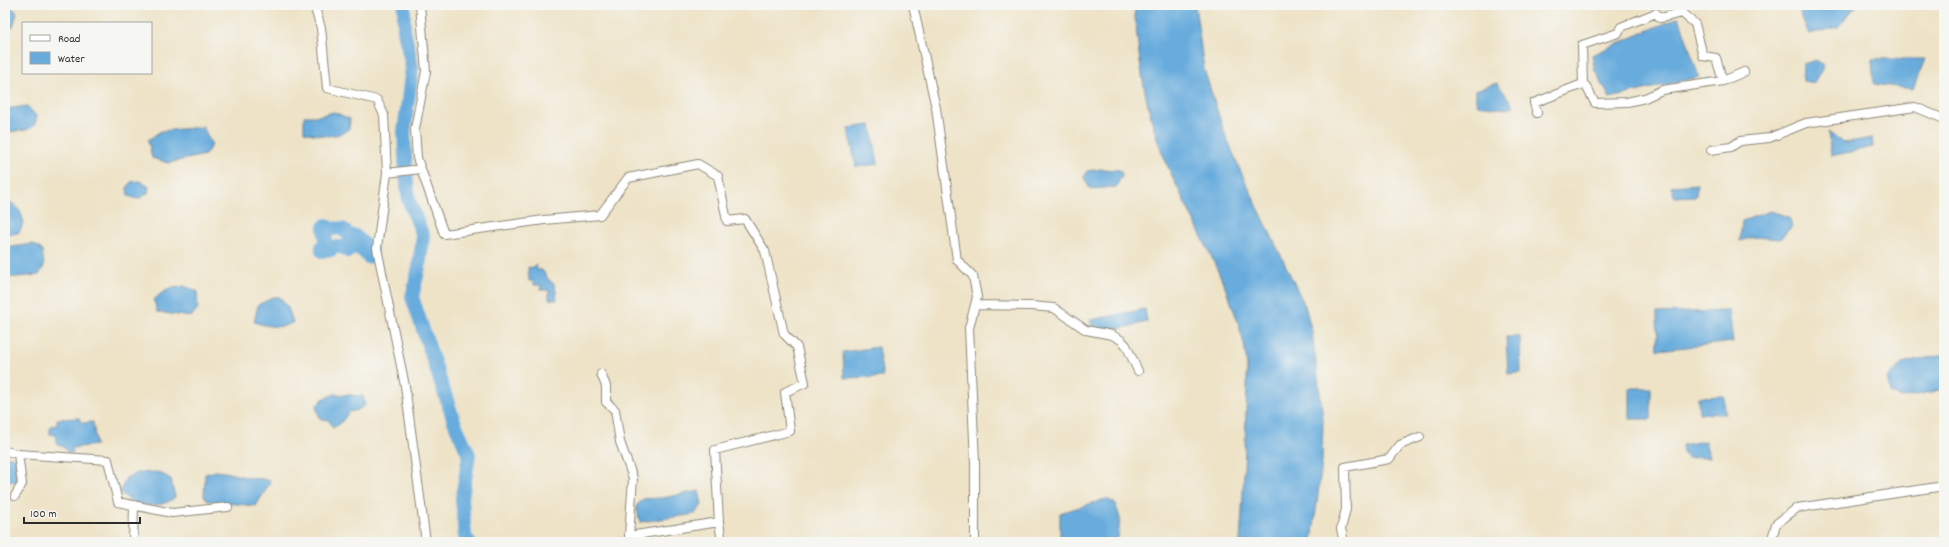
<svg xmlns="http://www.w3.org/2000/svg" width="1949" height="547" viewBox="0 0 1949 547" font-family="Dekko,sans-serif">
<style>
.water{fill:#67acdd;stroke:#496c84}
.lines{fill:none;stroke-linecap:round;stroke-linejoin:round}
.river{stroke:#67acdd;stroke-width:14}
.minor-casing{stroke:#8c8779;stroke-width:10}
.minor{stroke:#fff;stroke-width:8}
</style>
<rect width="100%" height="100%" fill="#f6f6f2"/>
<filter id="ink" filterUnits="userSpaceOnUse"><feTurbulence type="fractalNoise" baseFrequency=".025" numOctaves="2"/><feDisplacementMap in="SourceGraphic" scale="8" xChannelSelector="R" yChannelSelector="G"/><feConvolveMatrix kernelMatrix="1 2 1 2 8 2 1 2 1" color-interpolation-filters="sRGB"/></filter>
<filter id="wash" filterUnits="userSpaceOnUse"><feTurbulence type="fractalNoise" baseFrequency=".012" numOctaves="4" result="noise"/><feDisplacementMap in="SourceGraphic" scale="16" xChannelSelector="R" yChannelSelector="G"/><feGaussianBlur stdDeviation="0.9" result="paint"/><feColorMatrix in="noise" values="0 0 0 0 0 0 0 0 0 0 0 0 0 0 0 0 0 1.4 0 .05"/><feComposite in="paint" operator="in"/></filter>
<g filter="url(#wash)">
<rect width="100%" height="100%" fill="#eee3c7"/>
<!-- water -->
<path class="water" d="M5,5H10L17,13L13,27L5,29Z
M1134,5H1195L1204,69L1222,126L1240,170L1305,306L1312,332L1323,418L1322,462L1312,542H1240C1243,499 1245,455 1246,412C1247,387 1249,360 1242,336C1226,277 1193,223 1168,167C1145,113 1139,63 1134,5Z
M1810,5H1857L1838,27L1809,34L1800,13Z
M1679,17L1699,77L1610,98L1595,71L1592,55Z
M1872,59H1925L1913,89L1874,84Z
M1816,60L1824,65L1815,83L1803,81V64Z
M1497,83L1514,106L1507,109L1478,105L1476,100V90Z
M27,106L37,117L34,126L26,130L5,132V109Z
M334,112L350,119L349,129C334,139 321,136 304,132V116H318Z
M871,125L878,164L856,167L848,128Z
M203,127L212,145L205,155L168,163L152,158L148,140L161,131Z
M1828,132L1843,143L1872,138L1873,147L1831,156Z
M1101,169L1120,170L1122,175L1116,187L1090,189L1084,177L1087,171Z
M140,181L149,187L148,193L138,199L128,196L127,188L131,182Z
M1697,184L1696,196L1674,197L1671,186Z
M10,202C21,208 28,222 18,233L5,235V203Z
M1770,211L1789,217L1792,226L1780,239L1753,237L1740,241L1742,221Z
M33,244L42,250L44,266L39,275L5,278V248Z
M536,265L537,270H542L549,280L555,285L557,300L549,299V290H541V285H534L533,281H529L528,267L532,268Z
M184,286L197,291L198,308L191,317L157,312L154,300C163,290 171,288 184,286Z
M273,297H280L288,308L293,322C282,330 267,326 254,322L258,305Z
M1145,309L1147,322C1130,326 1109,333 1093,328L1090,320Z
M1729,311L1733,342L1658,350L1657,313Z
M1506,337H1520L1521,373L1508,374Z
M878,347L883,377L844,378L843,352Z
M1944,354V389L1902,398L1890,393L1887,378L1902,364Z
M1630,388H1651V419H1630Z
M335,394L363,396L365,405L358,410L349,412L341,423L333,428L329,420L320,419L316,406L324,398Z
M1724,396L1725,414L1699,413L1698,397Z
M79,418L82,423L93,422L96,445L72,448L73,453L67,454V451L63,446L57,445L55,435L50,434V426L57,425V419Z
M1705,441L1709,457L1688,458L1683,452L1682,445Z
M5,456L16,458L17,481L5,482Z
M216,471C228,472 239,476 251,478C258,479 263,478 270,481L268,486L256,506L208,501L204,496L205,474Z
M158,472L171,479L175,497C164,507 146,507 132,502C128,500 124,495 120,492L126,478L137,473Z
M699,491L702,505L695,514L640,522L636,506L643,499L662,498Z
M1106,499L1115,503L1120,518L1118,538L1107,542H1060V513Z"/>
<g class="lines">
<!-- river -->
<path class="river" d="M404,5V30L412,67L404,132L406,175L409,201L423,236L419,267L412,297L455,424L469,455L462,498L465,537L469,542
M326,225L331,229C343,227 345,229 351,239L355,236L371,250L368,257L361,249L353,248L348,251L343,247H335L331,250L327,249L322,251V247L326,242L324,227Z"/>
</g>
</g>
<g filter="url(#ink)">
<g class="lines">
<defs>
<path id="minor" d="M314,5L321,28L327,88L377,100L384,115L387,173L377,248L405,386L426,542
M420,5L426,71L415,129L417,158L444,234L544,220L600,215L628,178L698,164L718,176L727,221L745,219L765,251L784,334L797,347L805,383L785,392L790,431L715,450L719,522L722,542
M913,5L936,108L957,260L973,276L977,297L969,328L975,463V542
M1583,85L1582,45L1618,33L1621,27L1656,13L1660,18L1682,13L1695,24L1703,56L1716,58L1723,81
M1537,113L1534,103L1580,85L1586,86L1595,103L1627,102L1645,98L1662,90L1723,81L1744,72
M1711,150L1731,147L1740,141L1769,138L1806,123L1915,107L1944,119
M387,173L421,169
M975,305L1031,306L1054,308L1086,330L1112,335L1121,340L1126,345L1138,371
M601,374L606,386V402L615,410L620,442L633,478L629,536L719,522
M5,451L18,454L22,484L15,496
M18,454L108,460L118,502L172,513L228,507
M133,542L134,505
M1344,542L1341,529L1346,509L1345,467L1389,459L1400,445L1420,437
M1771,542L1776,524L1797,508L1944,486"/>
</defs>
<!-- minor casing -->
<use href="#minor" class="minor-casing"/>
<!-- minor -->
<use href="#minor" class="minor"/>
</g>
</g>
<!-- margin -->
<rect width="1949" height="547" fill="none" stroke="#f6f6f2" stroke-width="20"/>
<!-- legend -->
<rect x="22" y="22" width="130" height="52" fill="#f6f6f2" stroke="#a5a5a2"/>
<rect x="30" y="35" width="20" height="6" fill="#ffffff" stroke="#a5a5a2"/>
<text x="58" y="42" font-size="12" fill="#2b2b2b">Road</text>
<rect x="30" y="52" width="20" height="12" fill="#67acdd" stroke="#a5a5a2"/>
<text x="58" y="62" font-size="12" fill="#2b2b2b">Water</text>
<!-- scale -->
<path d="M24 517v6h116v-6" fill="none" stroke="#2b2b2b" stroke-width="2"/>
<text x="30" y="517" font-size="12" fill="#2b2b2b" stroke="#f6f6f2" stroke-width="3" paint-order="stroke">100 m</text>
</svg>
